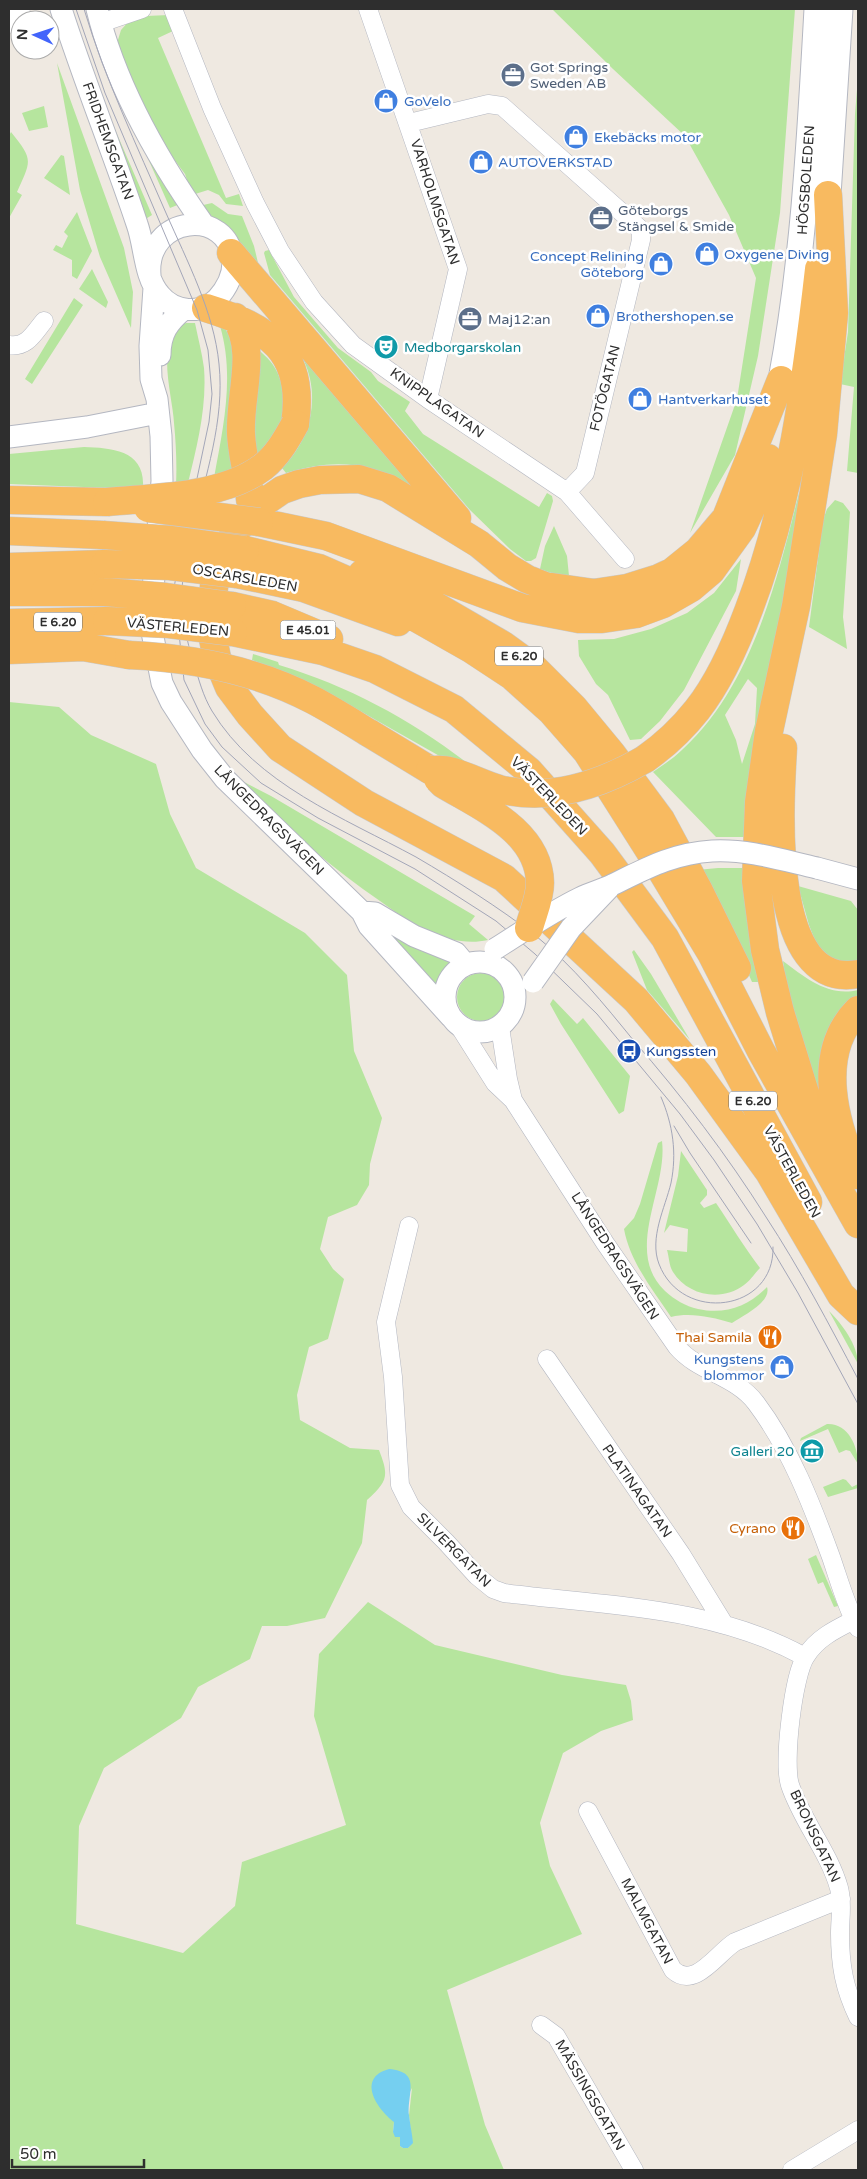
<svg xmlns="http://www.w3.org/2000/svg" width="867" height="2179" viewBox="0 0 867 2179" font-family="'Varela Round',sans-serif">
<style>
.green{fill:#b6e59e;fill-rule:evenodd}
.water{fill:#75cff0}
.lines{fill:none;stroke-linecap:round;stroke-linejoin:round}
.minor-casing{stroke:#b4b7c1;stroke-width:19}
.tertiary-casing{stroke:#b4b7c1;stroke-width:23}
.secondary-casing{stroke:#b4b7c1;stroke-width:27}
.trunk-casing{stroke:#c9c9c9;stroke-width:29}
.minor{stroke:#fff;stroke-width:18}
.tertiary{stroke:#fff;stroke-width:21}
.secondary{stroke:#fff;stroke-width:25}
.trunk{stroke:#f8ba60;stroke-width:28}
.tram{stroke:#a3a6b8;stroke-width:1}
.tertiary-bridge-casing{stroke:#b4b7c1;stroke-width:23;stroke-linecap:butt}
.trunk-bridge-casing{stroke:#c9c9c9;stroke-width:29;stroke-linecap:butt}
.tertiary-bridge{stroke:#fff;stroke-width:21}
.trunk-bridge{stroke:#f8ba60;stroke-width:28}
.labels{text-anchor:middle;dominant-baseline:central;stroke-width:5;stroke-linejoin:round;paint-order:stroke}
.shield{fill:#fff;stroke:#6d6d6d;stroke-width:1}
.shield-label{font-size:12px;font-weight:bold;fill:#2e2e2e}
.service-label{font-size:14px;fill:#4e5e75;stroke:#fff;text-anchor:start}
.shop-label{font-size:14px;fill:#366cbe;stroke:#fff;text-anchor:start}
.street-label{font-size:14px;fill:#2e2e2e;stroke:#fff}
.culture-label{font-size:14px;fill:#0d838f;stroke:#fff;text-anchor:start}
.transit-label{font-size:14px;fill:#164399;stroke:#fff;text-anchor:start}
.food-label{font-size:14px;fill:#c56008;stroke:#fff;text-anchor:end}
</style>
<rect width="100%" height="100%" fill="#efe9e1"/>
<!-- green -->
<path class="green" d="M552,9H795L780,213L758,356L735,455L690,533L737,399L756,278L729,215L685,136L613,69Z
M169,15L173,31L158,38L226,198L239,194L243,206L226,204L219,195L208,190L192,195L185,174L170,154L148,118L117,43L121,30L130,20L146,16Z
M57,63L124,248L133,292L131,328L100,257L80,190Z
M858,77V473L847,471L854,387L840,384L848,332L855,114Z
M104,104L152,215L144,220Z
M44,106L48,127L29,131L22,113Z
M11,132C34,160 31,161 17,192L22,195L9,218V136Z
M146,154L180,204L170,208Z
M61,155L64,156L70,195L44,178Z
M212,203L228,214L242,216L254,246L259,267L224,226L199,206Z
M77,212L92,251L77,279L72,276V260L53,250L56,245L62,248L68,236L64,232Z
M269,250L294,297L338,348L371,372L378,381L410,402L405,411L423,434L539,507L547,493L552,496L553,501L536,558L531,561H526L510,549L470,510L270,275L264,253L265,251Z
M92,269L108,302L106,308L79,289Z
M74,298L83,305L32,384L25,379Z
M275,315L414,487C368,462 337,458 286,473L282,468C310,440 321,398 304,361C297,345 282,332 270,320Z
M186,323H195C198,338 202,353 204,368C207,407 197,446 188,483L176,485C177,465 176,444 174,423C173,396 153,337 186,323Z
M220,326L226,330L233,343L236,469L214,478C223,428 235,376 220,326Z
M253,346C276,362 284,378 283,406C283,417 282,426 276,436C270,445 258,453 250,461Z
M84,447C112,448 145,450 143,487L109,488L9,484V454Z
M799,493L804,494L745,837H716L653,772C663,765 674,758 683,749C752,686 777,580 799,493ZM748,679L757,688L755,724L742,764L736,740L725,715Z
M835,500L843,503L850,512L843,617L847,649L809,627L823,520L827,509Z
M554,526L567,556L569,576L554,574L540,569L545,546Z
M741,559L736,591L684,690L660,721L641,739L630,740L608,695L596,684L579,656L578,640L614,639L651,629L687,613L714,593Z
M253,654L278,662L279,665C348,686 408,718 466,762L443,758L353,707L281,671L252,660Z
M9,702L59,707L91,735L156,764L170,814L196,868L305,933L347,975L354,1051L382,1118L370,1164L369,1185L357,1205L328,1217L320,1249L333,1269L344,1279L328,1339L309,1347L297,1395L300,1420L350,1448L379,1450C389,1476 388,1481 367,1500L362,1543L325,1618L287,1626H262L250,1659L198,1687L181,1718L104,1768L79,1826L76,1924L183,1953L235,1906L242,1862L346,1825L314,1716L319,1654L368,1602L435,1645L562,1675L626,1685L631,1701L633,1720L601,1731L563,1753L540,1823L550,1866L582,1934L447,1990L485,2125L504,2170H9ZM412,2088L409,2115L412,2143L408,2148H403L400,2146V2137L393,2132L394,2122Z
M244,782L271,796L475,916L469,924L488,940C475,943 463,942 450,939C424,933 401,916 380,901C330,866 284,828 244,782Z
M718,868H745L763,982H752L726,923L697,870Z
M798,886L851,901L858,910V966L850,967L819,951L809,925Z
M384,929L448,959L451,966L438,985L436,987Z
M634,950L651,974L690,1040L647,990L632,952Z
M783,961C806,978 828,997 858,990V995L845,1008L823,1087L814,1089L789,1007Z
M457 997a24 24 0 1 1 48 0a24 24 0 1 1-48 0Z
M553,999L577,1024L583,1018L630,1076L624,1111L619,1114L561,1024L550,1004Z
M662,1141C668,1189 623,1251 665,1291C675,1300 685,1306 698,1309C726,1315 748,1306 767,1287C772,1302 742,1316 732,1323C712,1317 690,1312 671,1317C653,1290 630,1262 624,1229L634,1218L640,1204L658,1143Z
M681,1151L707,1190V1195L700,1203L704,1208L716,1203C731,1225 744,1247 760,1268C754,1274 751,1280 744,1285C722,1302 688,1296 673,1272C669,1266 669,1256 667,1250L687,1252L688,1229L670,1225L664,1233L678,1176Z
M829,1311C842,1324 858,1345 858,1364Z
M827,1424C848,1423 858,1446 858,1464L850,1451L846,1450L839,1453L828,1429L800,1441L801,1438Z
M843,1479L846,1480L852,1487L858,1484V1488L828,1497L823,1487Z
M816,1555L838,1606L834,1607L823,1582L818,1584L808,1559Z"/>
<!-- water -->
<path class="water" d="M389,2069C422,2072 407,2093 409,2115C410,2124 412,2133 413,2143L408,2148H403L400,2146V2137H395L393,2132L394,2122C377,2109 356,2078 389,2069Z"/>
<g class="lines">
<defs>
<path id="minor" d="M173,9L212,108L255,203L280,251L314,302L353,345L428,399L567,492L625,559
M368,9L458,269L428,399
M101,23L142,9
M9,24L21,9
M409,123L488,104L502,106L638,227L641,233V240L585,473L567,492
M9,345C27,348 34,333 44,321
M459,1026L495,1083L513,1100L605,1243L677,1347C698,1372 736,1376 756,1403C790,1448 812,1505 831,1557C839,1580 846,1606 858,1628
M500,1027L508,1079L513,1100
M409,1226L386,1322L393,1377L400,1485L411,1507L446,1542L477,1576L493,1589L504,1593C606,1606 713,1606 805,1657
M547,1359L681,1554L724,1624
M854,1620C836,1629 817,1638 806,1656C793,1675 783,1763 790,1785C802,1821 829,1852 839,1888C843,1903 840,1918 840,1933C840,1965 844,1988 858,2017
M588,1811L673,1970C695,1990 717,1953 735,1942L841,1899
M541,2025L556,2036L634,2170
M792,2170L858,2130"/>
<path id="tertiary" d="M61,9C84,81 113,152 137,224C145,246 144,277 160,295C174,312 201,315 217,299C227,288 233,277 233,262C230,206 145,215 150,275
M97,9C116,87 158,160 204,225
M154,288L150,346L151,379L157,399L161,436L162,481L153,589L152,632L162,683L171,702L202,750L225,779L362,912L369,926L451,1017
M160,355C160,334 168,322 184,309
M9,437L87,427L158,413
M817,868L858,879
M362,912L375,913L414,936L456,953L466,965
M445 997a35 35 0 1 1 70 0a35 35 0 1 1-70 0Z"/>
<path id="secondary" d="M828,195L840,9
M781,380C804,258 810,133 817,9"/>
<path id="trunk" d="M828,195L834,313L823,434L796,606L769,731L759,802L756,881L765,950L780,1012L830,1174
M231,253L457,518
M206,308C268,327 306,352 295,424
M235,317C258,351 239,395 241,434C242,456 249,477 250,499
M781,380L726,518L698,551L672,572L659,578L627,588L594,593L545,586L527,579L507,567L479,544L388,488L359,479L320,480L299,484L282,490L250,512L237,530L228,545L214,586L211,629L217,658L229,687L250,715L280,748L364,803L504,878L636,1000L698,1074L769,1172L841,1295L858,1311
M9,500L107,502
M259,522L326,536L522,608L579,619H602L636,614L663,604L691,588L711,571L742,528L755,500L768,458
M9,531L103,535
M245,550L319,568L360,586L471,649L512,676L551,711L587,752L649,850L711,953L761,1051L858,1224
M9,567L105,564
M237,574L304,588L398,622
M362,574L403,587L503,645L532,666L574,708L612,754L661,820L698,889L737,968
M9,592H105
M232,606L272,615L329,639
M9,623L107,621
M233,632L323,651L375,669L454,709L529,771L602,853L665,938L808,1202
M9,650L83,647L129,655
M369,733L430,770
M783,748C780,800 766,991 858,974
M645,759C665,745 682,729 697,710C720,681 736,644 749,609C790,501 806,384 819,269
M858,1010C814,1054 835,1126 858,1175"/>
</defs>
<!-- minor casing -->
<use href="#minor" class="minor-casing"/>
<!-- tertiary casing -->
<use href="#tertiary" class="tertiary-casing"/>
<!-- secondary casing -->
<use href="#secondary" class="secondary-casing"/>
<!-- trunk casing -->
<use href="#trunk" class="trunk-casing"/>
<!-- minor -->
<use href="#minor" class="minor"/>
<!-- tertiary -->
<use href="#tertiary" class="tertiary"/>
<!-- secondary -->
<use href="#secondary" class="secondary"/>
<!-- trunk -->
<use href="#trunk" class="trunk"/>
<!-- tram -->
<path class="tram" d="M76,9L105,93L197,310L208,350L212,394L209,422L174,587L184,680L205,724L222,747L261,783L318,818L415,869L496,921L535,954L597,1014L680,1114L714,1160L757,1224L798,1293L858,1404
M84,9C105,79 137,146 166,213C187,261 214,312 219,364C225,421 205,476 193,530C189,549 183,570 182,589C181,614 186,639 194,664C199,680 203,696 212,711C256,784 344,818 416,857C457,881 498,907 536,936C573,966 604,1004 634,1041C682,1096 727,1155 766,1217C800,1269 829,1324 858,1379
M661,1097C673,1125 677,1153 671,1183C665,1208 649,1238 659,1264C682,1324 775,1312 773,1247
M674,1126L690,1153L751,1243"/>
<defs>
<path id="tertiary-bridge" d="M495,949C522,932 551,912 580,898C590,893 601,890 612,885C645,869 674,853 712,851C748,849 782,860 817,868
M533,982L571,928L609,888"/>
<path id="trunk-bridge" d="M107,502C156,497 222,498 263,467C278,455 286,440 295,424
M148,508L259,522
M103,535L172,540L245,550
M105,564L170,566L237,574
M105,592L166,597L232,606
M107,621L169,624L233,632
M129,655C193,658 256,670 313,700C332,710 351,722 369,733
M430,770C436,770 443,769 449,771C466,775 482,784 499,789C550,802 602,784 645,759
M438,779L443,784C481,807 539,831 540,883C540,898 533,913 529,928"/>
</defs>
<!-- tertiary-bridge casing -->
<use href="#tertiary-bridge" class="tertiary-bridge-casing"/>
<!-- trunk-bridge casing -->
<use href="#trunk-bridge" class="trunk-bridge-casing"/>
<!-- tertiary-bridge -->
<use href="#tertiary-bridge" class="tertiary-bridge"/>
<!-- trunk-bridge -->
<use href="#trunk-bridge" class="trunk-bridge"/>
</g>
<!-- icons -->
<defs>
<symbol id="office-disc" viewBox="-11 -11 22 22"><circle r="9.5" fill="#5c6f8a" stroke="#fff"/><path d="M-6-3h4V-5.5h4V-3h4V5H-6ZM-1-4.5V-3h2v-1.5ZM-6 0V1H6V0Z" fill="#fff"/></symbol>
<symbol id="shop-disc" viewBox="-11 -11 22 22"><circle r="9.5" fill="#3f7fe0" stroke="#fff"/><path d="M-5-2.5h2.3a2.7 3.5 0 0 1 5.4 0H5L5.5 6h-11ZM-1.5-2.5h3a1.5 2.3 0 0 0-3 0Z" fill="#fff"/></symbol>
<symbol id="theatre-disc" viewBox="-11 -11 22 22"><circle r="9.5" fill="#0f9aa8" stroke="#fff"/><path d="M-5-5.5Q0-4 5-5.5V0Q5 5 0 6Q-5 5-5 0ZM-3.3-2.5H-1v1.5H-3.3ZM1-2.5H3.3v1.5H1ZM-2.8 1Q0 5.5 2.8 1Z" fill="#fff"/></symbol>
<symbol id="bus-disc" viewBox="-11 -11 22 22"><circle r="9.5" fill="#1a4fb4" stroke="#fff"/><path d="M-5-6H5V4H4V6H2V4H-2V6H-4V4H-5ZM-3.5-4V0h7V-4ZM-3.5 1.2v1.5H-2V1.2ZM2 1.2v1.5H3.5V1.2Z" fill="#fff"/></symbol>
<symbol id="restaurant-disc" viewBox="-11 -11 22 22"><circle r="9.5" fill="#e8710a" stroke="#fff"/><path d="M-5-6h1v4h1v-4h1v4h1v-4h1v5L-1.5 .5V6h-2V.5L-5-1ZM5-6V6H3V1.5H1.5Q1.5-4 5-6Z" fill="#fff"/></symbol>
<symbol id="museum-disc" viewBox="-11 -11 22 22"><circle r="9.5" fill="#0f9aa8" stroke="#fff"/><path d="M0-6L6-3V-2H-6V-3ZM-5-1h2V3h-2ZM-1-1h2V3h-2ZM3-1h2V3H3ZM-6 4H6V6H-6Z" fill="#fff"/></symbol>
</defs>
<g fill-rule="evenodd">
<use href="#office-disc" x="499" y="61" width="28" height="28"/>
<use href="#shop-disc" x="372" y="87" width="28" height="28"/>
<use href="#shop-disc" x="562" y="123" width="28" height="28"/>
<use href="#shop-disc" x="467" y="148" width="28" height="28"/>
<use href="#office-disc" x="587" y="204" width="28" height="28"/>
<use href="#shop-disc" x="693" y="240" width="28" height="28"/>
<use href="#shop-disc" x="647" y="250" width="28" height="28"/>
<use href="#shop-disc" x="584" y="302" width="28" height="28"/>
<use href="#office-disc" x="456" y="305" width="28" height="28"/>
<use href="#theatre-disc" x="372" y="333" width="28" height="28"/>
<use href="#shop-disc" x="626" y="385" width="28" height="28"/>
<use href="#bus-disc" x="615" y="1037" width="28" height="28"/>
<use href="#restaurant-disc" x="756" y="1323" width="28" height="28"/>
<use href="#shop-disc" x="768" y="1353" width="28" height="28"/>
<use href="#museum-disc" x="798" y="1437" width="28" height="28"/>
<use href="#restaurant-disc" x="779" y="1514" width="28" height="28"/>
</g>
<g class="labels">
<!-- shield labels -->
<g class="shield">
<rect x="34" y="612.5" width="48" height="19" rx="4"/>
<rect x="280.5" y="620.5" width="55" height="19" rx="4"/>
<rect x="495" y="646.5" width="48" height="19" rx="4"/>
<rect x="729" y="1091.5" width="48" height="19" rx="4"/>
</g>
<g class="shield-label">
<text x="58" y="622">E 6.20</text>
<text x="308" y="630">E 45.01</text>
<text x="519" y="656">E 6.20</text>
<text x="753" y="1101">E 6.20</text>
</g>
<!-- service labels -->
<g class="service-label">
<text x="530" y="67">Got Springs<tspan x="530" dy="16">Sweden AB</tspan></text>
<text x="618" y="210">Göteborgs<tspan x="618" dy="16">Stängsel &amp; Smide</tspan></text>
<text x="488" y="319">Maj12:an</text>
</g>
<!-- shop labels -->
<g class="shop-label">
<text x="404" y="101">GoVelo</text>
<text x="594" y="137">Ekebäcks motor</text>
<text x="498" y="162">AUTOVERKSTAD</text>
<text x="724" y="254">Oxygene Diving</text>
<text x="644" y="256" text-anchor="end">Concept Relining<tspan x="644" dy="16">Göteborg</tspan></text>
<text x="616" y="316">Brothershopen.se</text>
<text x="658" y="399">Hantverkarhuset</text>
<text x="764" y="1359" text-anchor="end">Kungstens<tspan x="764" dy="16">blommor</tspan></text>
</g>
<!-- street labels -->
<g class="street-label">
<text transform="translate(108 141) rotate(70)">FRIDHEMSGATAN</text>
<text transform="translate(806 180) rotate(-86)">HÖGSBOLEDEN</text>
<text transform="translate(435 202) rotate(72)">VARHOLMSGATAN</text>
<text transform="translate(605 388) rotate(-76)">FOTÖGATAN</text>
<text transform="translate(437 403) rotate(35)">KNIPPLAGATAN</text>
<text transform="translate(245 578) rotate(10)">OSCARSLEDEN</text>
<text transform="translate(178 627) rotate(5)">VÄSTERLEDEN</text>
<text transform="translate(549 796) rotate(46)">VÄSTERLEDEN</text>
<text transform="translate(269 820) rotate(45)">LÅNGEDRAGSVÄGEN</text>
<text transform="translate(792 1172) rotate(61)">VÄSTERLEDEN</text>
<text transform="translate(615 1256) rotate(57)">LÅNGEDRAGSVÄGEN</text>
<text transform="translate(637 1491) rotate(55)">PLATINAGATAN</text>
<text transform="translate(454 1550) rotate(45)">SILVERGATAN</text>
<text transform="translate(815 1836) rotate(65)">BRONSGATAN</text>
<text transform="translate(647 1921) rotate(62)">MALMGATAN</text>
<text transform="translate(590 2095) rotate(60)">MÄSSINGSGATAN</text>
</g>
<!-- culture labels -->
<g class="culture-label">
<text x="404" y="347">Medborgarskolan</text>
<text x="794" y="1451" text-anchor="end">Galleri 20</text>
</g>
<!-- transit labels -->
<g class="transit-label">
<text x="646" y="1051">Kungssten</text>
</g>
<!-- food labels -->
<g class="food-label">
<text x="752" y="1337">Thai Samila</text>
<text x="776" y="1528">Cyrano</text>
</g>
</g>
<!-- border -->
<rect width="867" height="2179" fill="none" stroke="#2e2e2e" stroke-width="20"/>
<!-- north arrow -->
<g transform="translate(35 35) rotate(273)"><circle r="24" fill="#ffffff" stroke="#ababab"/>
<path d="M0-4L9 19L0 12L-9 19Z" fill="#4264fb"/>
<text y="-8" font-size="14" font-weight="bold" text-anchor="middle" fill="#2e2e2e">N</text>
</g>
<!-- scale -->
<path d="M12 2159v8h132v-8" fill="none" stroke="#2e2e2e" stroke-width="2.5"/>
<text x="20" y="2159" font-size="15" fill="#2e2e2e" stroke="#ffffff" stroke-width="4" paint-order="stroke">50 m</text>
</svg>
